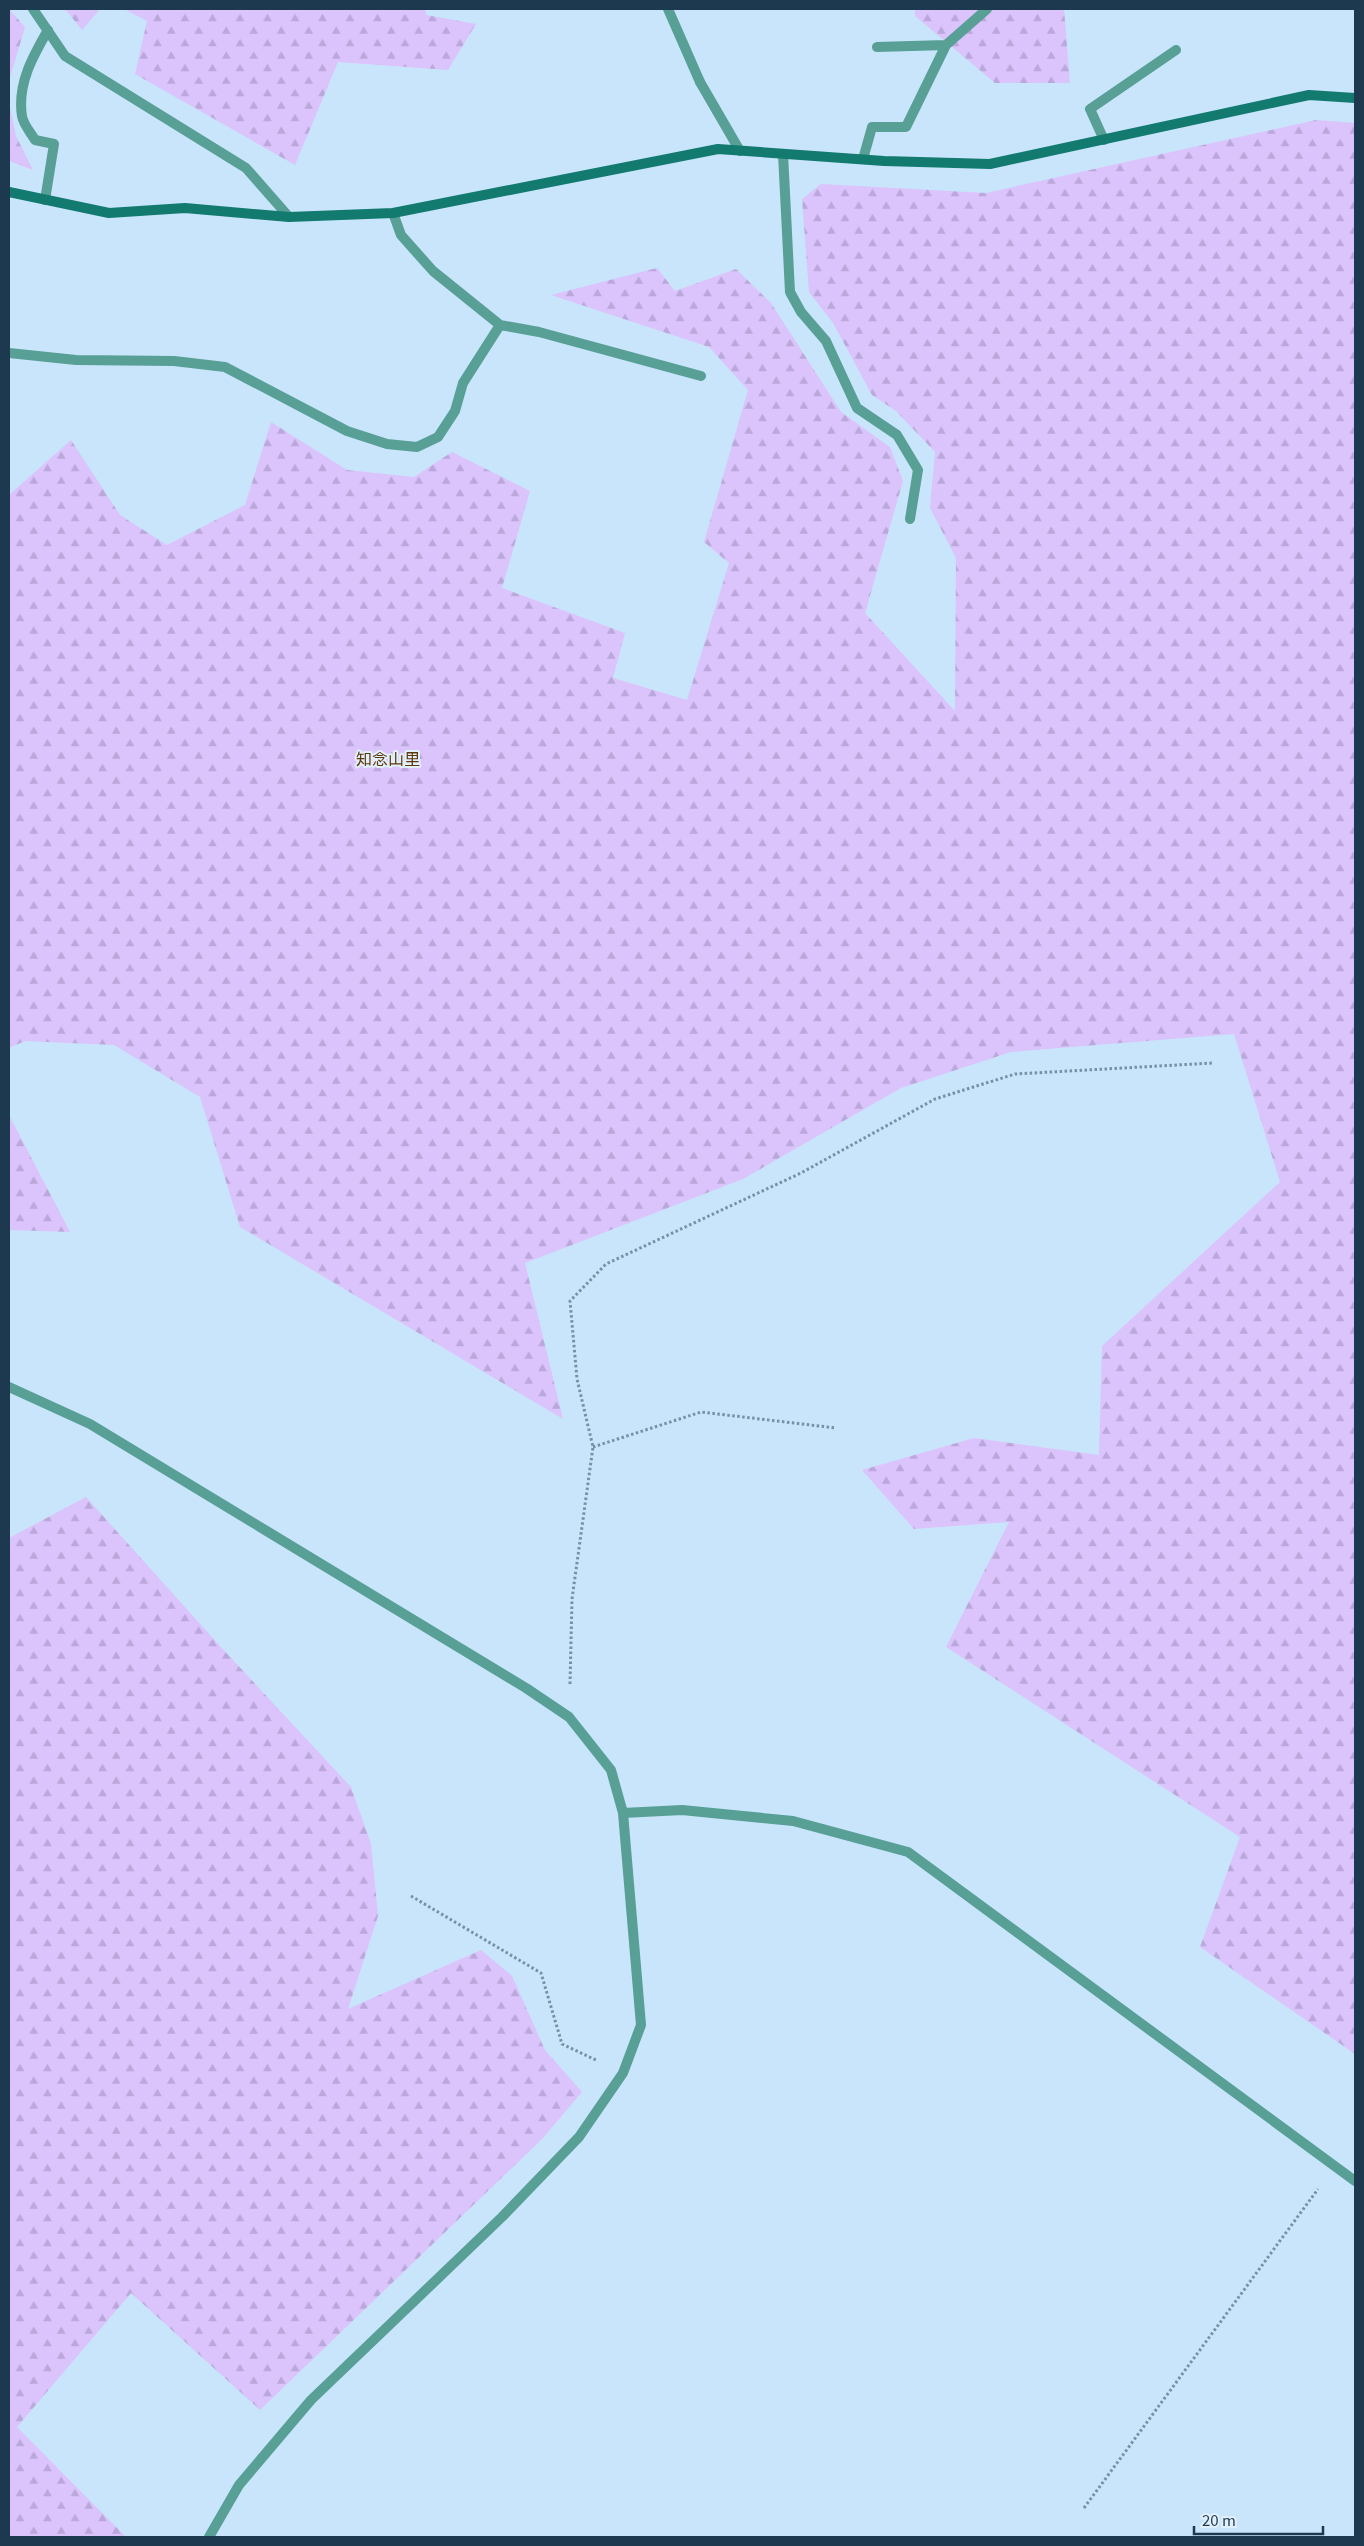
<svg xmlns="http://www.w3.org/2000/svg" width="1364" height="2546" viewBox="0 0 1364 2546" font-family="Georgia,'Noto Sans JP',serif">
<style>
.forest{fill:url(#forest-firs)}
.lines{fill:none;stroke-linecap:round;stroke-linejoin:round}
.path{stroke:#7491a8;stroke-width:3;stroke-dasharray:2.5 2.5;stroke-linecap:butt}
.lane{stroke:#589f95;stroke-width:10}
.street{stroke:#589f95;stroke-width:10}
.secondary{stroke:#127a6f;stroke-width:10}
.labels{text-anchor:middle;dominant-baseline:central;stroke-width:4;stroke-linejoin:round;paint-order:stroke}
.quarter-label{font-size:16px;fill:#5e3708;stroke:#e2f0fc}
</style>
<defs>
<pattern id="forest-firs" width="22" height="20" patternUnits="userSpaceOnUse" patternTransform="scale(1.25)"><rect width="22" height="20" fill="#dbc3fc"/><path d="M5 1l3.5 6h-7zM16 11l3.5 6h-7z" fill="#bba8da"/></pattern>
</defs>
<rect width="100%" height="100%" fill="#c9e5fc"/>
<!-- forest -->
<path class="forest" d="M9,9L25,27L9,81Z
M65,9H100L82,30Z
M124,9H425L426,15L476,24L448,70L338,62L295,165L135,74L147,21Z
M915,9H1064L1070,83H995L915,16Z
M9,103L16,136L33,170L9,161Z
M1316,120L1355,123V2054L1200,1947L1240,1837L946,1647L1009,1522L914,1529L862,1470L974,1438L1099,1455L1102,1346L1280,1182L1234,1034L1011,1052L901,1088L743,1179L525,1263L563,1419L240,1227L200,1097L114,1045L25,1041L9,1048V495L71,440L120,515L167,545L245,505L271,422L347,470L414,477L452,452L530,491L502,588L625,633L613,678L687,700L729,563L704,542L748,390L709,347L551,295L657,268L675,291L736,269L771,303L841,412L890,447L903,481L865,613L955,711L956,558L930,508L935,452L896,411L872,395L833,323L809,292L802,199L821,184L986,193Z
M9,1115L70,1232L9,1230Z
M86,1497L219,1645L351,1787L371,1844L378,1916L348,2009L481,1950L512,1976L545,2050L582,2092L543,2138L260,2410L131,2293L17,2427L126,2537H9V1538Z"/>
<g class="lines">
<!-- path -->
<path class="path" d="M593,1447L701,1412L836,1428
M570,1684L572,1599L593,1447L577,1379L570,1301L606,1264L801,1173L935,1099L1015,1074L1213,1063
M411,1896L541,1973L562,2044L598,2061
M1084,2508L1318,2189"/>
<!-- lane -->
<path class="lane" d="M877,47L946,45
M700,82L740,151
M1104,140L1090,109L1176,50
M783,154L790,292L801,312L826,341L857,408L897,435L918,470L910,519
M863,159L872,127H906L946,45L987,9
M45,200L54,144L35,140C31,133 23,124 22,116C17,84 33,56 48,30"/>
<!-- street -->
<path class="street" d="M33,9L65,56L246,168L289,217
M668,9L700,82
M393,213L401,235L433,271L500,325L539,332L701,376
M9,353L76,360L174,361L225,367L347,431L387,444L417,447L438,437L455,411L463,383L500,325
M9,1387L90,1424L526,1688L569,1717L611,1770L623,1813L641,2025L623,2073L579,2137L502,2217L311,2400L239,2485L209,2537
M623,1813L682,1810L793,1821L908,1852L1355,2181"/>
<!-- secondary -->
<path class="secondary" d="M9,192L109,213L185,208L289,217L393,213L718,149L884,161L990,164L1309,95L1355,98"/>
</g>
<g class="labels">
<!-- quarter labels -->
<g class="quarter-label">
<text x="388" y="758">知念山里</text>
</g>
</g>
<!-- border -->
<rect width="1364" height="2546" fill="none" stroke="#1c3950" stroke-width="20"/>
<!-- scale -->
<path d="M1194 2526v8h129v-8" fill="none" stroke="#1c3950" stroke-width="2.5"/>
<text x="1202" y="2526" font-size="15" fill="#1c3950" stroke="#e2f0fc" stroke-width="4" paint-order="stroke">20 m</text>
</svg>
